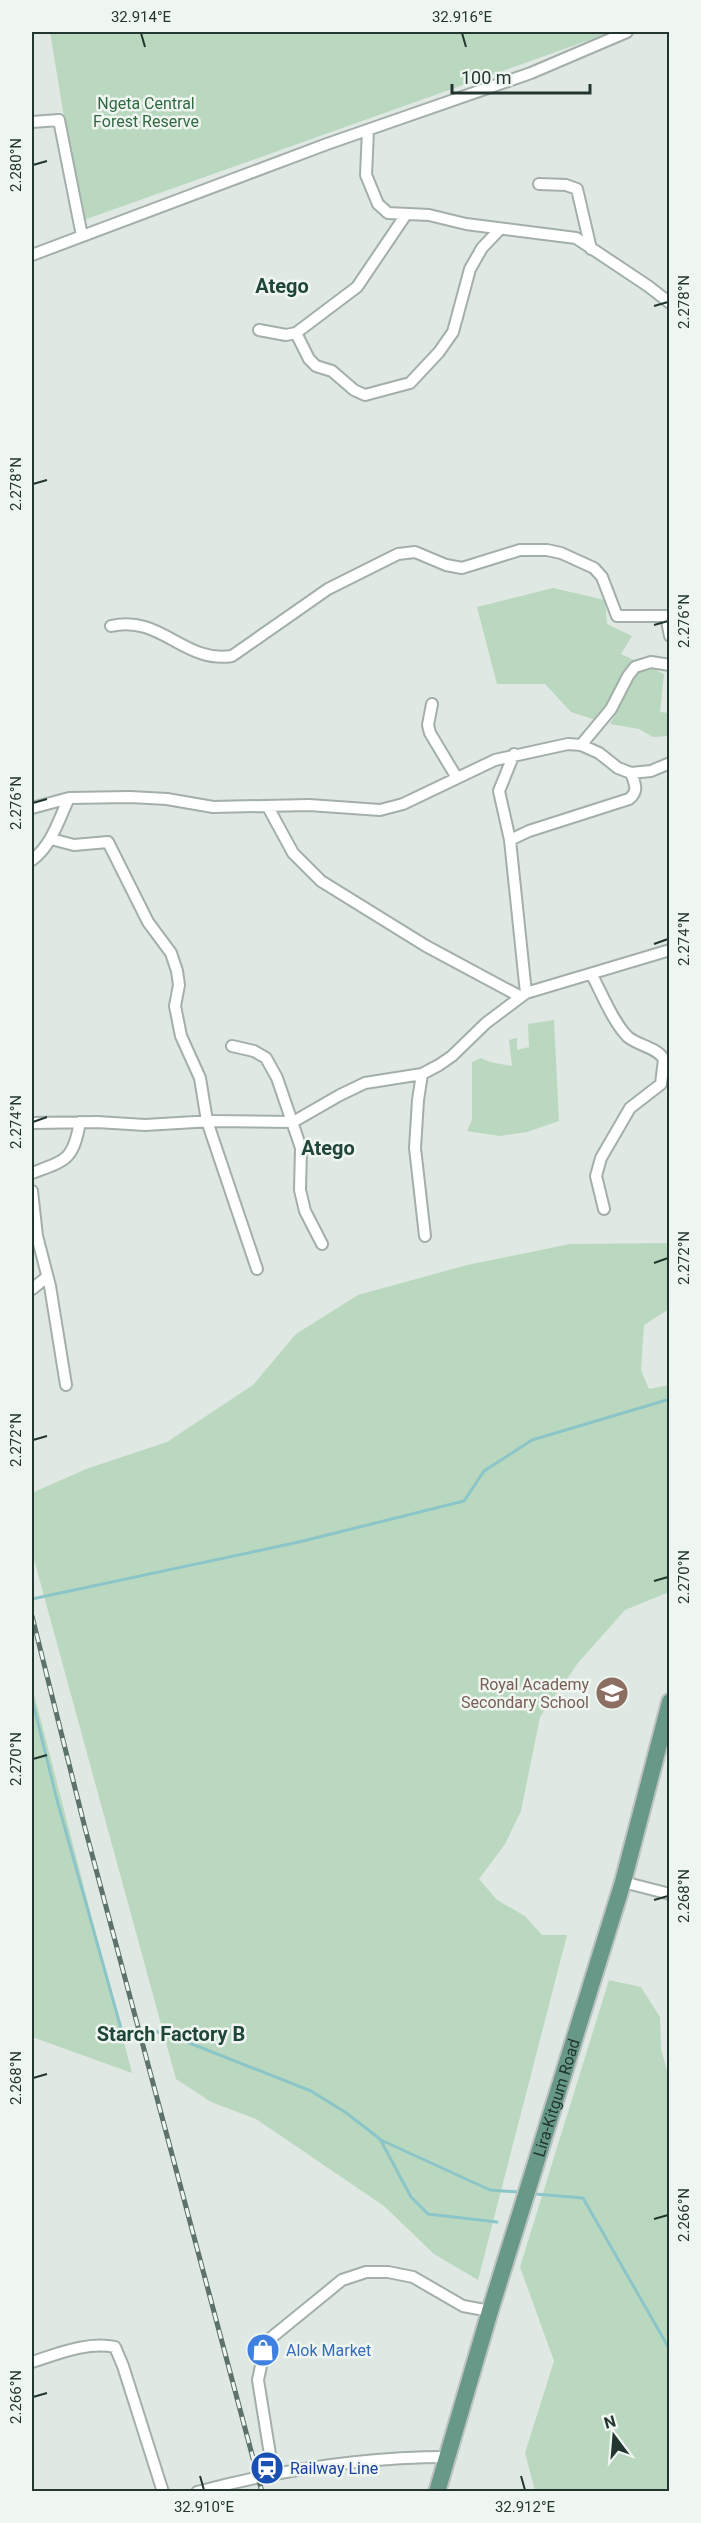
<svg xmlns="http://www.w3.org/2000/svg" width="701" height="2523" viewBox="0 0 701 2523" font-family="Roboto,sans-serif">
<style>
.green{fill:#bad8bf}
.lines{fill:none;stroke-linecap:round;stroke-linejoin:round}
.stream{stroke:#8cc5c8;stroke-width:3}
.street-casing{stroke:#a3afa9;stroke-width:14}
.primary-casing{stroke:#bdc3c1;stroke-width:20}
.street{stroke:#fff;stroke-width:10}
.primary{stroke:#689988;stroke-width:16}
.rail-casing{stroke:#5c726a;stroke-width:5}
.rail{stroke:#eff6f1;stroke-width:3;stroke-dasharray:9;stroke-linecap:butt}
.ticks{fill:none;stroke:#22362f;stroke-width:2}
.labels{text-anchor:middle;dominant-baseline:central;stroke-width:5;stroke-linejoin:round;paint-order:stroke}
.park-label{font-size:16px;fill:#316941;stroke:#eff6f1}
.education-label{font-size:16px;fill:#785e54;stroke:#eff6f1;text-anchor:end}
.street-label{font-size:16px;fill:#22362f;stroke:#eff6f1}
.shop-label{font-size:16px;fill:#366cbe;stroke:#eff6f1;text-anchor:start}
.transit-label{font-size:16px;fill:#164399;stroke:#eff6f1;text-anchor:start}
.quarter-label{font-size:20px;font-weight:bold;fill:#204639;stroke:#eff6f1}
.neatline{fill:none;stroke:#22362f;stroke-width:2}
.ticks-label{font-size:15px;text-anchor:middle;fill:#22362f}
</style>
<rect width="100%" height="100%" fill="#dfe8e3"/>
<!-- green -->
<path class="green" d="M50,32H612L81,221Z
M553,588L605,600L607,624L632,636L621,654L664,674L660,712L669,713V736L653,737L639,729L610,724L622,702L613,700L599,721L571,712L545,684H497L477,607Z
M554,1020L559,1121L527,1132L499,1136L467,1131L472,1120V1062L481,1058L490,1062L512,1066L509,1040L517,1038V1050L529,1047L528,1024Z
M669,1243V1309L644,1325L641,1370L649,1389L669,1385V1592L625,1610L578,1663L540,1717L521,1811L505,1844L479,1879L497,1900L525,1916L542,1935H567L478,2280L434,2254L384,2206L256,2119L211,2102L176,2079L32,1552V1493L86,1469L167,1442L253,1385L296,1334L358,1295L467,1265L570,1244Z
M32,1686L132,2073L32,2037Z
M609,1980L641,1987L660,2017L661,2050L669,2076V2491H535L525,2453L554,2361L520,2267Z"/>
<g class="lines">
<!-- stream -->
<path class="stream" d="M32,1599L299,1542L464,1501L484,1471L532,1440L670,1399
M32,1699L57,1800L122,2032L152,2030L192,2044L311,2091L345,2112L380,2139L411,2197L428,2214L497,2222
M381,2140L490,2190L518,2192
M535,2194L583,2198L670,2350"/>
<defs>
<path id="street" d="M32,122L59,120L82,236
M368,130L366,175L378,204L388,213L429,215L466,224L576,238L648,286L670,303
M539,184L566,185L577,189L591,249
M32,255L327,144L531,73L627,32
M259,330L286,335L296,333L357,287L405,216
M296,333L309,359L316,366L332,371L354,390L365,395L410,383L439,352L453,332L470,269L482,248L500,229
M111,626C160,614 185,664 232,656L328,589L398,554L415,552L446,565L462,568L520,550H547L561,553L594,568L602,577L617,616H666L670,636
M432,704L428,725L430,733L457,778
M581,745L611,709L628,676L635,667L651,662L670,665
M268,807L293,853L321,881L426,946L521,997
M32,808L69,798L130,797L167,799L213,807L309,805L380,810L403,804L495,760L568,744L581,745L599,753L618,768L631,773L651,771L670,763
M51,839L74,845L108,842L148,922L171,953L177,971L179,985L175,1006L181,1036L200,1078L207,1121L257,1269
M510,840L499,791L514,754
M32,860C52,845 58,821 69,798
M592,975C601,992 614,1024 628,1037C639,1046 656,1047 664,1059L661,1084L630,1108L601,1158L596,1176L604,1209
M526,993L510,840L529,831L629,799C639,791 635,784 631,773
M232,1046L254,1051L266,1058L277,1078L301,1148L300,1190L305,1211L322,1244
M422,1074L418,1100L415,1148L425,1236
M32,1123L97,1122L145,1125L212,1121L293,1122L340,1095L365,1083L422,1074L439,1065L452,1056L486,1023L526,993L670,950
M32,1173C67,1160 73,1160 80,1122
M32,1191L37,1236L50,1286L66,1385
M32,1289L47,1277
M623,1882L670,1894
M32,2362C57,2354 88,2341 115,2347L123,2366L163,2492
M273,2473L258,2380L262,2361L261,2346L342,2280L366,2272H388L413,2277L463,2306L490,2311
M197,2492C279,2470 363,2457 448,2457"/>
<g id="primary">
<path id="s1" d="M437,2492L490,2311L623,1882L670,1702"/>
</g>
</defs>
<!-- street casing -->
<use href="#street" class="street-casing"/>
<!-- primary casing -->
<use href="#primary" class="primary-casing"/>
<!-- street -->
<use href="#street" class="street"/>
<!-- primary -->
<use href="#primary" class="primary"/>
<defs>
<path id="rail" d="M32,1616L85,1828L262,2492"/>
</defs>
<!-- rail casing -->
<use href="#rail" class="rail-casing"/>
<!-- rail -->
<use href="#rail" class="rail"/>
</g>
<!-- ticks -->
<path class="ticks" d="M141,33L145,47M462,33L466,47M33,165L47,161M654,306L668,302M33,484L47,480M654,625L668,621M33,803L47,799M654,944L668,939M33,1122L47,1117M654,1263L668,1258M33,1440L47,1436M654,1581L668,1577M33,1759L47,1755M654,1900L668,1896M33,2078L47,2074M654,2219L668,2215M33,2397L47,2393M200,2476L204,2490M521,2476L525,2490"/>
<!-- icons -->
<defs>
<symbol id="school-disc" viewBox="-11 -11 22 22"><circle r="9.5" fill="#8d6e63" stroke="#eff6f1"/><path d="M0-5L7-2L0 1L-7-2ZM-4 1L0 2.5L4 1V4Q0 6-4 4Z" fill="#fff"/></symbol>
<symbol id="shop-disc" viewBox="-11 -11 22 22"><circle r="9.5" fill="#3f7fe0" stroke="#eff6f1"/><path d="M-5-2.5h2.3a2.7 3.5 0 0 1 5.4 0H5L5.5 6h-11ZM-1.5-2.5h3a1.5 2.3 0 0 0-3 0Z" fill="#fff"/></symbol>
<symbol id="station-disc" viewBox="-11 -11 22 22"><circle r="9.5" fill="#1a4fb4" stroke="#eff6f1"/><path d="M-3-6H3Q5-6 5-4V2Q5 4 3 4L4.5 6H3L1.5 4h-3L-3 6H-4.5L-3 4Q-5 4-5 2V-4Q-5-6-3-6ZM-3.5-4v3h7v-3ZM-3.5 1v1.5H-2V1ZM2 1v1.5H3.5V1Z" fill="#fff"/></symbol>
</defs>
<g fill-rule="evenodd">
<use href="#school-disc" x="593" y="1674" width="38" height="38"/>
<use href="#shop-disc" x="244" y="2331" width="38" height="38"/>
<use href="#station-disc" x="248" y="2449" width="38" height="38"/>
</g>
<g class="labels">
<!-- park labels -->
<g class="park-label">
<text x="146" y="103">Ngeta Central<tspan x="146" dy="18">Forest Reserve</tspan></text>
</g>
<!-- education labels -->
<g class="education-label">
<text x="589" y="1684">Royal Academy<tspan x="589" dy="18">Secondary School</tspan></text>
</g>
<!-- street labels -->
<g class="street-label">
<text stroke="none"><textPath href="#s1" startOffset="412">Lira-Kitgum Road</textPath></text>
</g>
<!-- shop labels -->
<g class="shop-label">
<text x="286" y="2350">Alok Market</text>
</g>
<!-- transit labels -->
<g class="transit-label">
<text x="290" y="2468">Railway Line</text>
</g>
<!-- quarter labels -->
<g class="quarter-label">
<text x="282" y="286">Atego</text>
<text x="328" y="1148">Atego</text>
<text x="171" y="2034">Starch Factory B</text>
</g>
</g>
<!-- border -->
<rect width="701" height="2523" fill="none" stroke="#eff6f1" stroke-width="66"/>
<!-- north arrow -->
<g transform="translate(614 2436) rotate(344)" stroke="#eff6f1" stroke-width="4.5" paint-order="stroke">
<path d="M0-4.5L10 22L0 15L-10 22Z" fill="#22362f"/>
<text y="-9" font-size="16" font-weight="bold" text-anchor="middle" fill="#22362f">N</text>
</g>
<!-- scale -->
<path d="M452 84v9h138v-9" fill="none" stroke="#22362f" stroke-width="3"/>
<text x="461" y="84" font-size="18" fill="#22362f" stroke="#eff6f1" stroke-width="4.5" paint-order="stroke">100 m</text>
<rect x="33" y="33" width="635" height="2457" class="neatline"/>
<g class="ticks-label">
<text x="141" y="22">32.914°E</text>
<text x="462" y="22">32.916°E</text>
<text transform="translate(16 165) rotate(-90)" y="5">2.280°N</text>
<text transform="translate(684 302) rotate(-90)" y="5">2.278°N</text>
<text transform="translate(16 484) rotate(-90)" y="5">2.278°N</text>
<text transform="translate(684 621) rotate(-90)" y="5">2.276°N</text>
<text transform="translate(16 803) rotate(-90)" y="5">2.276°N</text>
<text transform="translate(684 939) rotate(-90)" y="5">2.274°N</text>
<text transform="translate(16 1122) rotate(-90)" y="5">2.274°N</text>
<text transform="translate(684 1258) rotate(-90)" y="5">2.272°N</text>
<text transform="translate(16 1440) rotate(-90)" y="5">2.272°N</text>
<text transform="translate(684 1577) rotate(-90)" y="5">2.270°N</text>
<text transform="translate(16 1759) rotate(-90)" y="5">2.270°N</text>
<text transform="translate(684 1896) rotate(-90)" y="5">2.268°N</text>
<text transform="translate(16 2078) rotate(-90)" y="5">2.268°N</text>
<text transform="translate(684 2215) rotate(-90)" y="5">2.266°N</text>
<text transform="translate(16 2397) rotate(-90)" y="5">2.266°N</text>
<text x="204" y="2512">32.910°E</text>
<text x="525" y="2512">32.912°E</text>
</g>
</svg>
